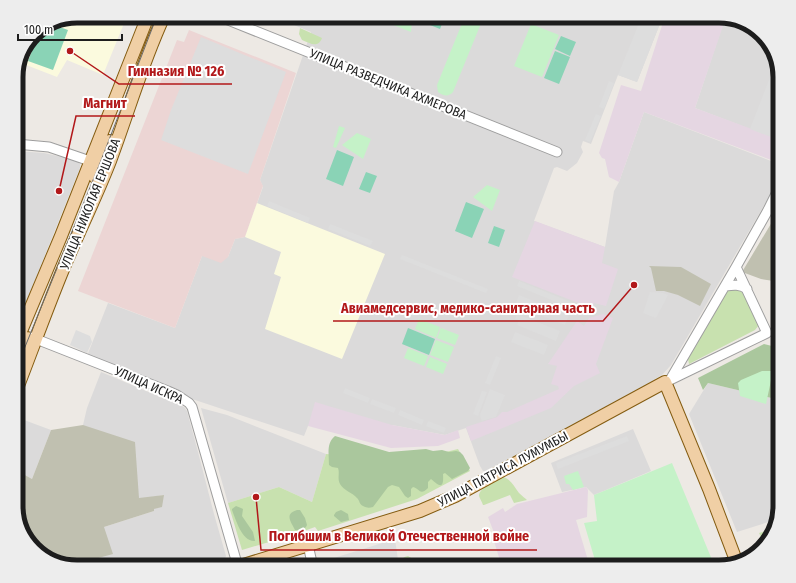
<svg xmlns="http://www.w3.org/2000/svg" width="796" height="583" viewBox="0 0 796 583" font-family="'Fira Sans Condensed',sans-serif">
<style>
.residential{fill:#dbdada}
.commercial{fill:#ecd5d4}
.industrial{fill:#e5d6e2}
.education{fill:#fbfade}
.construction{fill:#c0c0b0}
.grass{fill:#c8e1af}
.forest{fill:#aac79d}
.park{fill:#c5f2c8}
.pitch{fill:#8ad3b6}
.parking{fill:#ddd}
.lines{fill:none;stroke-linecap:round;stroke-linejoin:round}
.minor-casing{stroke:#9e9e9e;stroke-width:11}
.major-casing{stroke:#845c11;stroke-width:14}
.minor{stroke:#fff;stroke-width:9}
.major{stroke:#f0cfa5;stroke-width:12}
.tram{stroke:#6b6b6b;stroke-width:1}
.labels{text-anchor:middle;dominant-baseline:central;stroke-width:4;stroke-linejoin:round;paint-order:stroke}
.street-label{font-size:13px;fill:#1d1d1d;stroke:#fff}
.rim{fill:none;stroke:#1d1d1d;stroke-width:5}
.leader{fill:none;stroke:#b2181a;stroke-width:1.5}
.callout-dot{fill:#b2181a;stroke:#fff;stroke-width:1.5}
.callout-label{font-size:14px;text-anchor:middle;font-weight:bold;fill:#b2181a;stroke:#fff;stroke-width:4;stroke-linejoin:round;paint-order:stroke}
</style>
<rect width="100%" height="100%" fill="#ede9e4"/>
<!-- residential -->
<path class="residential" d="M272,16H663L637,82L618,75L591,144L583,141L581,147L583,152L577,163L567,171L557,167L554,168L534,221L605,247L614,191L619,182L644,112L776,163L780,166L778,178L773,190L671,365L663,374L651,382L486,471H483L480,466L466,428L445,435L392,425L308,426L304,436L183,396L87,356L108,303L175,328L202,256L228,257L235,239L245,237L263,187L260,180L311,32Z
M713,16H720L756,28L774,50L780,76V133L776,139L695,108L724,21Z
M16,151L44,153L75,160L80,164V168L19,320L16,324Z
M101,372L184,407L187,411L198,452L214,514L226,556L224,562L218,567H86L91,560L104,527L154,511V509L164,495L139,499L83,425L87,408Z
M708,383L780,400V440L776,458L780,459V481H776L780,493V507L775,520L737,532L689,414Z
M201,408L227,415L326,454L312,502L279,487L228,503Z
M16,417L51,430L32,479L16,470Z
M633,429L651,471L594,495L586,487L562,492L551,463Z"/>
<!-- commercial -->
<path class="commercial" d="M189,30L296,73L260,180L263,186L245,237L235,239L228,257L221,263L202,256L175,328L78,291L177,40L184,42Z"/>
<!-- industrial -->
<path class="industrial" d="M665,16H713L725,20L695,108L776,138L780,133V166L771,160L644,112L619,182L609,177L605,159L602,158L599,153L621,85L641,91Z
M535,221L605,247L602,263L618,269L606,306L594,303L593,307L586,306L512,277Z
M603,314L613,318L596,364L600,373L574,386L551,408L471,441L466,427L497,417L502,412H507L559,389L558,386L551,384L557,366L548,364L577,321L584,326L589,318Z
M315,402L392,425L445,435L458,430L460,438L438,446L391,448L308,426Z
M586,487L588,490L587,517L576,520L590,567H502L493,538V530L488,517L503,508L505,512L517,504Z"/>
<!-- education -->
<path class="education" d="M77,16H127L103,75L67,60L57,77L21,63L37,31Z
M257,203L385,254L342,359L265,329L281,277L274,274L281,252L245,237Z"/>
<!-- construction -->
<path class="construction" d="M778,212L780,213V282L761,279L742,272Z
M649,266L681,267L711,284L700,306L678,295L664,291H656L651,268Z
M83,425L135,442L139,498L164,495L162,507L154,509V511L104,527L113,554L91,560L86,567H76L40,555L22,533L16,510V470L32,479L51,430Z"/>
<!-- grass -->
<path class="grass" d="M300,28L322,38C318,49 310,43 302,40L299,34Z
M743,289L759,325L755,330L689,364L688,359L728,290Z
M458,449L470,471L417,499L318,531L315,527L296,534L242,550L228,503L279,487L312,502L326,454L409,461Z
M503,477C511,479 514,487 519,493C522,496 525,498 527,500L514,503L510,495L484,505H483C482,502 480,499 479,496C479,487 497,480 503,477Z
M772,529L768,543L765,545L759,533Z
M408,556L413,559L416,567H401C400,561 402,557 408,556Z"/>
<!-- forest -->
<path class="forest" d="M764,344L780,348V400L708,383L703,390L698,378Z
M335,436L389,452L426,449L433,451L442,450L449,452L456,451L460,452L463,455L470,468L468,471L452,479L445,473L443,474C444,489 440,487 431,479L428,482V488C420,496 420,489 413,487L411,489V496L408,498L405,496L399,487L392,485L388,487L373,507C369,508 367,508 363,506C359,504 360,501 357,498C353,493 343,490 340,484C337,478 340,473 338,468L332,467L329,465C329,455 326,443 335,436Z
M236,506L241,508L243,509L242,516L253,532L255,541C242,542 236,520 232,510V509Z
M297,510H300L305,518L307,525C305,530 300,530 295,530C291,522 284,514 297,510Z
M341,510L348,514L349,520L341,522L334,516V515L336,512Z"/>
<!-- park -->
<path class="park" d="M465,16H484L453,92C449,97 443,96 438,92L437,85Z
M407,17L409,20L412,21L411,32L391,24Z
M531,24L559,35L542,77L514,66Z
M339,126L345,128L336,148L333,147Z
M357,133L371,139L363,159L342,145Z
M487,185L500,190L492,211L473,197Z
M419,319L440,327L436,338L415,329Z
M441,328L459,335L455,345L437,338Z
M436,340L454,347L448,362L430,355Z
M408,348L428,356L424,366L404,358Z
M430,357L447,364L443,374L426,367Z
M762,371H773L766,404L740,396L738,383L741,380Z
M672,463L715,567H597L584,523L597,521L594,495Z
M578,471L584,487L573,490L569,484H566L564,476Z"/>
<!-- pitch -->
<path class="pitch" d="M434,16H445L440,29L430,25Z
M54,25L68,30L53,70L28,61L40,30Z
M561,36L576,42L570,56L555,49Z
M555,51L570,57L559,84L544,78Z
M337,150L354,157L343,186L326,179Z
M366,172L377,176L370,193L359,189Z
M466,202L484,209L472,238L455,231Z
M494,226L505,230L499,247L488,243Z
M408,328L435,339L429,355L402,344Z"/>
<!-- parking -->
<path class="parking" d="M642,16H663L637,82L618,75Z
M201,37L286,72L248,174L161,140L171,110Z
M776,62L780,76V133L776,139L750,129Z
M609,81L614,83L604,109L599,107Z
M596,114L601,116L590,142L585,140Z
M269,201L310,218L308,223L267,206Z
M330,224L373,241L370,246L328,229Z
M402,255L488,289L486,293L400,259Z
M519,281L578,305L576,310L517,286Z
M650,292L663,293L668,295L656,318L643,313Z
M519,295L569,315L565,325L515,305Z
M517,314L560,331L556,341L517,325L519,320L515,319Z
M76,330L90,336L92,342L87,353L70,345Z
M515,332L548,345L544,355L511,342Z
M496,356L501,358L490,385L485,383Z
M345,388L370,398L368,403L343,393Z
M490,389L505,395L496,417L482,421L480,415Z
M482,391L487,392L478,416L473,414Z
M372,399L396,408L394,413L370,404Z
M400,410L424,420L422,425L398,415Z
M428,421L446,428L444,433L426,426Z
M627,436L629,441L558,469L556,463Z
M395,539L399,567H319L318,563Z"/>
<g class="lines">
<defs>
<path id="minor" d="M218,16L557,152
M16,144L49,147L90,161
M725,286C733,285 740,284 747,289
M31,337L168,391L177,395L189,403L192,407L238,567
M670,380L736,267L768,210L780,186
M670,380L767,333L736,267
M308,545L313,567"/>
<path id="major" d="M95,177L102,158L110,141
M16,343L61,236L148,16
M16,356L27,338
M16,391C32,350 47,308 64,267C79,231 96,197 110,161C128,113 142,63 164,16
M237,567L420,511L455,496L665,382L709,489L737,563"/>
</defs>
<!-- minor casing -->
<use href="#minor" class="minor-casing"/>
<!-- major casing -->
<use href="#major" class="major-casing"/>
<!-- minor -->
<use href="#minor" class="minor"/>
<!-- major -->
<use href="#major" class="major"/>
<!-- tram -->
<path class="tram" d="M16,369L102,158L157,16"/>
</g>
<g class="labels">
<!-- street labels -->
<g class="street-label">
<text transform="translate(388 84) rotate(22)">УЛИЦА РАЗВЕДЧИКА АХМЕРОВА</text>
<text transform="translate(90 204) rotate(-68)">УЛИЦА НИКОЛАЯ ЕРШОВА</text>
<text transform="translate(149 385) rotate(24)">УЛИЦА ИСКРА</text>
<text transform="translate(503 469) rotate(-28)">УЛИЦА ПАТРИСА ЛУМУМБЫ</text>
</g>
</g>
<!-- crop -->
<path d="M0 0H796V583H0ZM77 23H719A54 54 0 0 1 773 77V506A54 54 0 0 1 719 560H77A54 54 0 0 1 23 506V77A54 54 0 0 1 77 23Z" fill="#ededed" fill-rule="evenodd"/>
<path class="rim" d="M77 23H719A54 54 0 0 1 773 77V506A54 54 0 0 1 719 560H77A54 54 0 0 1 23 506V77A54 54 0 0 1 77 23Z"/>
<!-- callouts -->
<path class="leader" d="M70 51L119 84H232M59 191L76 116H135M634 285L603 321H333M256 497L261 550H537"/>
<g class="callout-dot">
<circle cx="70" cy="51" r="4"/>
<circle cx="59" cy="191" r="4"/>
<circle cx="634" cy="285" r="4"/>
<circle cx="256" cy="497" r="4"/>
</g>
<g class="callout-label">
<text x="176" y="76">Гимназия № 126</text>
<text x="105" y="108">Магнит</text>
<text x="468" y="313">Авиамедсервис, медико-санитарная часть</text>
<text x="399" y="541">Погибшим в Великой Отечественной войне</text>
</g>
<!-- scale -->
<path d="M18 34v6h104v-6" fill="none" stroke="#1d1d1d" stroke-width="2"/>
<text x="24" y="34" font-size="12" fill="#1d1d1d" stroke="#ffffff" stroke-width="3" paint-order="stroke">100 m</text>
</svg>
